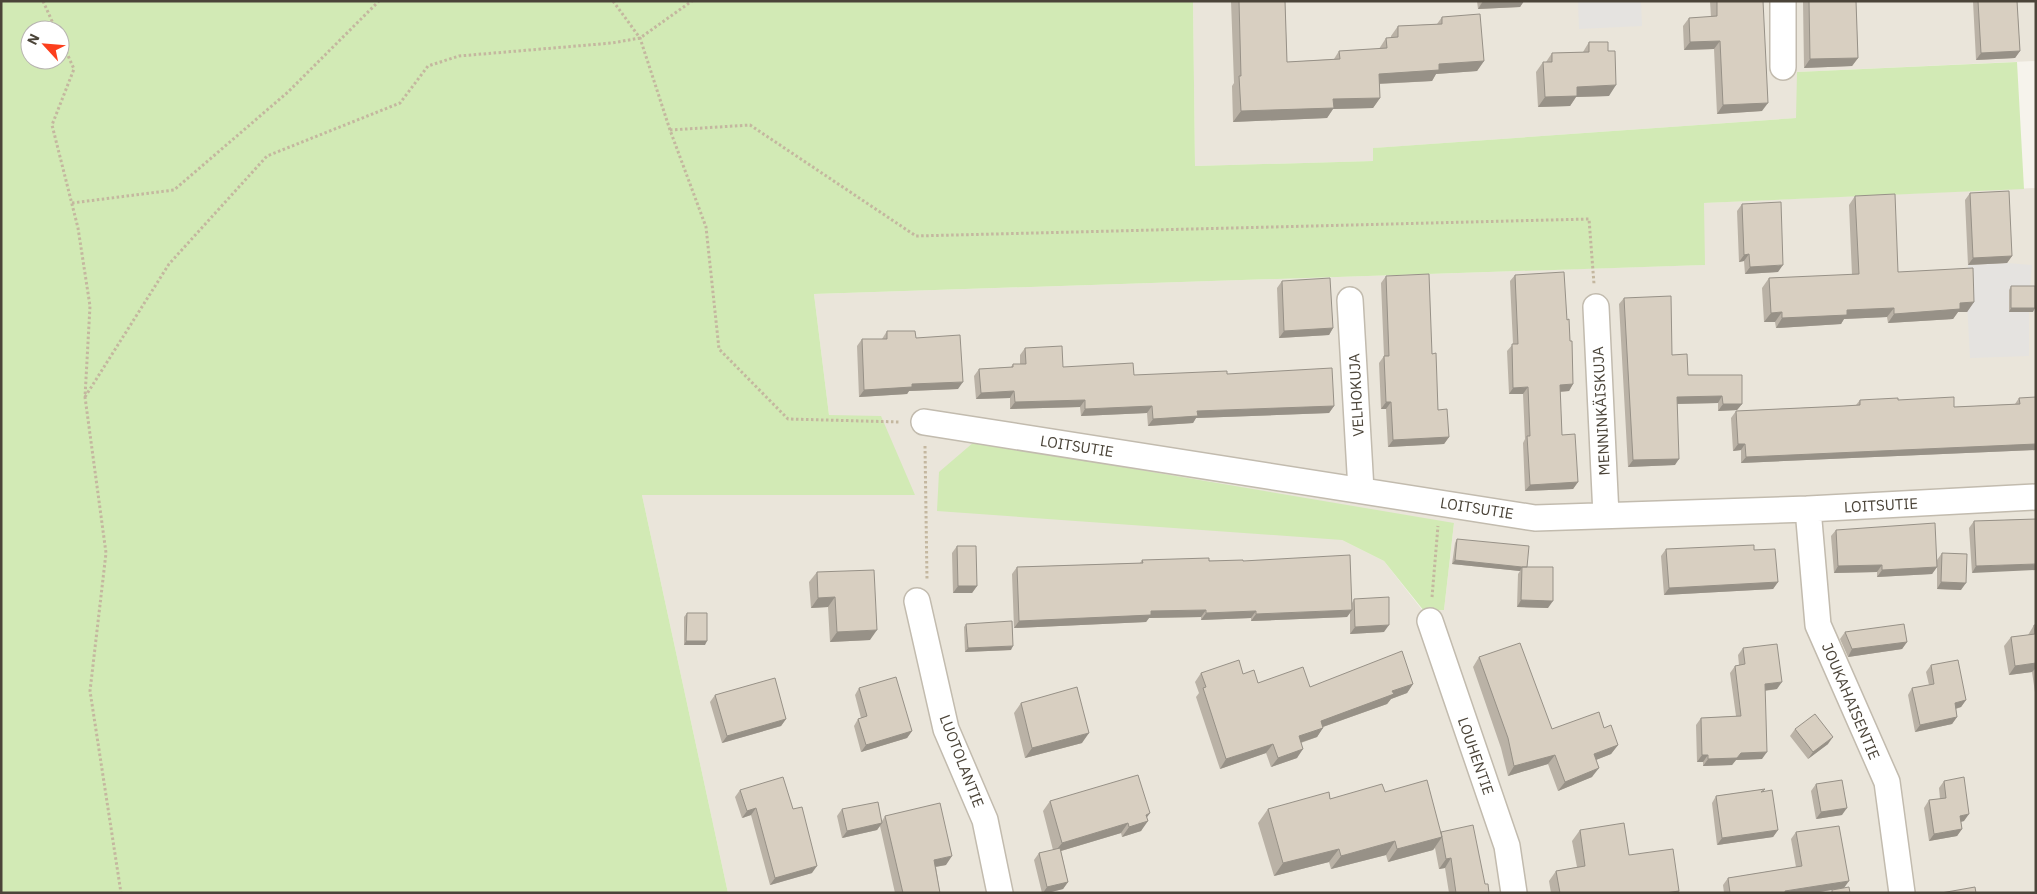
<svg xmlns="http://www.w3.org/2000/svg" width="2037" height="894" viewBox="0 0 2037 894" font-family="'IBM Plex Sans',sans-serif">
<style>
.residential{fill:#eae5da;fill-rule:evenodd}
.green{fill:#d2eab5;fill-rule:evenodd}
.parking{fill:#e5e3e0}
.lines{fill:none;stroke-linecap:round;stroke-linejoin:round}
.minor-casing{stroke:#c2bbae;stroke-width:28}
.path{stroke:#c4b79f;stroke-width:3;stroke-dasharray:2.5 2.5;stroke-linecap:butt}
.minor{stroke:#fff;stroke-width:25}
.wall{fill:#bab2a6}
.shaded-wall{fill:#979187}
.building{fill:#d8cfc1;stroke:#979187}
.labels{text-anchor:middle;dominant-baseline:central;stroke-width:4;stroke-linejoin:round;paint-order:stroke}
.street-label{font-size:15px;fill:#4b4439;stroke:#fff}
</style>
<rect width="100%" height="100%" fill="#f6f3ec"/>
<!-- residential -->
<path class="residential" d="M1193,1H2036V61L1797,72V118L1374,148L1373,161L1195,166Z
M2036,188V893H728L642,495H915L829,415L814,294L1704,265L1703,203ZM1454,523L1444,610L1423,611L1384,561L1342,540Z"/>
<!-- green -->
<path class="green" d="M1,1H1193L1195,166L1373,161V148L1796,118L1797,72L2017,62L2024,189L1704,203L1705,265L814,294L829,415L881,416L915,495H642L728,893H1ZM30,30H60V60H30Z
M974,442L1454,523L1444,610L1424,611L1384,561L1342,540L937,511L939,472Z"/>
<!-- parking -->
<path class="parking" d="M1578,1H1641L1642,26L1579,29Z
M2007,263L2032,265L2029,298V356L1970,358L1966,284L1968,265Z"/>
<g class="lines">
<defs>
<path id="minor" d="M1783,1V67
M1350,300L1361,490
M1596,307L1606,515
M924,422L1535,518L1808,509L2036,497
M1808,509L1818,625L1887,782L1902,893
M917,601L946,729L985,820L1000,893
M1430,621L1507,846L1514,893"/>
</defs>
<!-- minor casing -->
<use href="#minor" class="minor-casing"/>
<!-- path -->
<path class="path" d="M43,1L56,30
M613,1L640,38L670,130L706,227L719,349L788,419L900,422
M60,38L74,69L52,125L78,228L90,306L85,397L106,553L90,691L121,893
M670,130L750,125L916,236L1589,219L1594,284
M72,203L174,190L288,92L379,1
M85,397L169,264L267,156L400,103L428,66L459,56L612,43L640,38L692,1
M925,446L927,580
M1432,597L1438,526"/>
<!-- minor -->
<use href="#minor" class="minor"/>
</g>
<!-- wall -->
<path class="wall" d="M1231,1H1285L1287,62L1334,59L1339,51L1379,49L1386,38H1391V36L1398,26L1437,24L1442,17L1484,61L1477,71L1436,74L1432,81L1380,84V98L1373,108L1333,109L1327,118L1233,122L1232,86L1234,83Z
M1477,1H1524L1520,7L1478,9Z
M1710,1H1763L1762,111L1717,114L1714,49L1684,50L1683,26L1689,18L1711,17Z
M1803,1H1856L1858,58L1852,66L1804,68Z
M1973,1H2017L2020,51L2015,58L1976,60Z
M1589,42L1609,96L1576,97L1570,106L1538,107L1536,72L1543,62H1546L1552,53L1583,52Z
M1970,193L2012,256L2007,263L1968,265L1965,200Z
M1855,196L1898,272L1974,302L1967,312H1958L1953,319L1888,323L1887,317L1844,319L1841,324L1776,328L1775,322H1764L1762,288L1769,278L1852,275L1849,205Z
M1742,204L1778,272L1745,274L1744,261L1739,262L1737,211Z
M1515,275L1567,320L1570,341L1573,384L1569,391L1560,392L1562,435L1578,482L1573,489L1525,491L1523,443L1525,439L1523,394H1509L1507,351L1513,344L1510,281Z
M1386,276L1432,354L1438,410L1449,437L1444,444L1388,447L1386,409H1381L1379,363L1384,356L1381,283Z
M1282,281L1333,328L1329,335L1279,338L1277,288Z
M2011,286L2033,312H2009V290Z
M1624,298L1672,355L1688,375L1742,404L1737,410L1718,411V403L1677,404L1675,465L1628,467L1619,304Z
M887,331L916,338L958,389L909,391L907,394L859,397L857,346L862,339H882Z
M1025,348L1063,367L1134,375L1227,374L1334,406L1329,413L1196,418L1193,423L1148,426L1147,413L1081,416L1080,407L1010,409V398L976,399L974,376L979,369L1011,367L1013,364H1020V355Z
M2019,398L2036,450L1741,463V450L1733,451L1731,418L1736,411L1844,406L1856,405L1860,400H1898L1954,407L2015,404Z
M2036,519L1972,573L1969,528L1974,521Z
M1836,530L1937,560L1942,553L1961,590L1937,589V567L1932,574L1877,577V572L1834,573L1831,536Z
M1457,539L1527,567L1548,608L1517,607L1518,574L1520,571L1452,564L1455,543Z
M957,546L977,586L972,593H953L952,553Z
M1666,549L1754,550L1778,582L1773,589L1664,595L1661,556Z
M1142,560L1243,561L1352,603L1354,599L1384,632L1350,634V613L1347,617L1251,621V618L1201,620V617L1149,618L1146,622L1014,628L1012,574L1017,567L1140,563Z
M817,572L870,640L830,642L828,607L811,608L809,582Z
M687,613L705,645H684V617Z
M966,624L1011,650L965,652L964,627Z
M2034,625H2036V699L2032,672L2009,675L2004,646L2011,637L2028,635Z
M1845,632L1907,642L1902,649L1848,657L1840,639Z
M1743,648L1777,689L1765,691L1762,759L1736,760L1732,765L1703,766V762H1697L1696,725L1701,718L1736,716L1730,673L1735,666L1739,665L1738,655Z
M1479,657L1552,729L1604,728L1618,745L1611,754L1596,760L1592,777L1558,791L1548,764L1508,776L1501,748L1473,667Z
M1931,665L1966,700L1961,707L1956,709L1957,717L1952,724L1915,732L1908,695L1912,688L1929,685L1926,672Z
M1201,673L1243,674L1258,683L1310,687L1413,684L1407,693L1391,699L1387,704L1323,727L1317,737L1301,743L1297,758L1271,767L1266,753L1220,769L1196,697L1199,693L1195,682Z
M859,688L912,731L907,738L861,752L854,726L858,719L861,718L855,695Z
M715,695L786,719L781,726L722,743L710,702Z
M1021,703L1082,743L1025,758L1014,713Z
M1795,729L1828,744L1808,759L1790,736Z
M1944,781L1964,821L1961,822L1962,829L1957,836L1929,841L1924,808L1929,800L1940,799L1939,788Z
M1816,784L1842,815L1816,819L1811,791Z
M1765,789L1763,792L1778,830L1773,837L1717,845L1712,803L1716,796Z
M740,790L812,873L770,885L751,815L742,818L735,797Z
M1385,792L1441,832L1485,884L1489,893H1449L1445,868L1439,869L1435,848L1433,850L1388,862L1386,855L1331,869L1329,862L1274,876L1258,823L1268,809L1330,799Z
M1050,801L1147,818L1141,831L1122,837L1121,833L1061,851L1068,882L1063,889L1047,893H1042L1034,860L1039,853L1053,850L1043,811Z
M842,809L882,821L885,816L946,865L936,867L940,893H895L880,826L877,830L842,838L837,816Z
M1580,830L1629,855L1678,893H1551L1549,881L1556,871L1577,867L1572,841Z
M1796,832L1844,888L1813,893H1724L1723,885L1728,878L1796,867L1791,839Z"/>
<!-- shaded-wall -->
<path class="shaded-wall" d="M1483,1H1524L1520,7L1478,9Z
M1720,41L1714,49L1684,50L1690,42Z
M2020,51L2015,58L1976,60L1981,53Z
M1858,58L1852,66L1804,68L1810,59Z
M1484,61L1477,71L1436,74L1432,81L1372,84L1379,74L1439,64Z
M1616,85L1609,96L1576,97L1570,106L1538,107L1545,97L1577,87Z
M1380,98L1373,108L1333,109L1327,118L1233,122L1241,111L1333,99Z
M1768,103L1762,111L1717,114L1723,105Z
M1749,254L1744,261L1739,262L1744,255Z
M2012,256L2007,263L1968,265L1973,258Z
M1783,265L1778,272L1745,274L1750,267Z
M1974,302L1967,312H1958L1953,319L1888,323L1894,314L1960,303Z
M1894,308L1887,317L1844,319L1841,324L1776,328L1782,318L1847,310Z
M2011,308H2035L2033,312H2009Z
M1782,312L1775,322H1764L1771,313Z
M1333,328L1329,335L1279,338L1284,331Z
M963,382L958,389L909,391L907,394L859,397L864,390L912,384Z
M1573,384L1569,391L1555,392L1560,385Z
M1528,387L1523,394H1509L1513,388Z
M1014,391L1010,398L976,399L981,393Z
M1722,396L1718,403L1672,404L1677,397Z
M1085,400L1080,407L1010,409L1015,402Z
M1386,402H1391L1386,409H1381Z
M1723,404H1742L1737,410L1718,411Z
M1152,406L1147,413L1081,416L1085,409Z
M1334,406L1329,413L1196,418L1193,423L1148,426L1153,419L1197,411Z
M1449,437L1444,444L1388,447L1393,440Z
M1738,444H1745L1741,450L1733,451Z
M2036,444V450L1741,463L1746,457Z
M1679,459L1675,465L1628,467L1633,460Z
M1578,482L1573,489L1525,491L1530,485Z
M1455,560L1522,567L1520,571L1452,564Z
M2036,564V570L1972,573L1976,566Z
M1882,565L1877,572L1834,573L1838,566Z
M1937,567L1932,574L1877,577L1882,570Z
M1778,582L1773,589L1664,595L1669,588Z
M1941,582L1966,583L1961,590L1937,589Z
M958,586H977L972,593H953Z
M835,597L828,607L811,608L818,598Z
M1521,600L1553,601L1548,608L1517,607Z
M1206,610L1201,617L1149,618L1146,622L1014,628L1019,621L1151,611Z
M1352,610L1347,617L1251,621L1256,614Z
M1256,611L1251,618L1201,620L1206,613Z
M1389,625L1384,632L1350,634L1355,627Z
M877,630L870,640L830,642L837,632Z
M686,641H707L705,645H684Z
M1907,642L1902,649L1848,657L1852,649Z
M1013,646L1011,650L965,652L968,648Z
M2036,663V668L2032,672L2009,675L2015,666Z
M1782,682L1777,689L1760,691L1765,684Z
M1413,684L1407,693L1391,699L1387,704L1314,730L1321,721L1392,691Z
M1966,700L1961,707L1950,710L1955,703Z
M1957,717L1952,724L1915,732L1920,725Z
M786,719L781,726L722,743L727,736Z
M1323,728L1317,737L1293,745L1299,736Z
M912,731L907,738L861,752L866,745Z
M1089,733L1082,743L1025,758L1032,748Z
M1833,737L1828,744L1808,759L1813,752Z
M1273,744L1266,753L1220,769L1226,759Z
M1618,745L1611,754L1588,763L1594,754Z
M1303,749L1297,758L1271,767L1278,758Z
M1767,752L1762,759L1736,760L1732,765L1703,766L1708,759L1741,753Z
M1555,755L1548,764L1508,776L1514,766Z
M1702,755H1708L1703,762H1697Z
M1599,768L1592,777L1558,791L1565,782Z
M756,808L751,815L742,818L747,811Z
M1847,808L1842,815L1816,819L1821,812Z
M1150,813L1143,823L1148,821L1141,831L1122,837L1129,827L1146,815Z
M1969,814L1964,821L1955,823L1960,816Z
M882,823L877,830L842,838L847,831Z
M1128,823L1121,833L1054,853L1062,843Z
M1962,829L1957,836L1929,841L1934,834Z
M1778,830L1773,837L1717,845L1722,838Z
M1442,837L1433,850L1388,862L1397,849Z
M1395,841L1386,855L1331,869L1341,856Z
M1339,849L1329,862L1274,876L1283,863Z
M952,856L946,865L928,868L934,860Z
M1451,858L1445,868L1439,869L1446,859Z
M817,866L812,873L770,885L775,878Z
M1849,881L1844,888L1813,893H1784L1785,891Z
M1068,882L1063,889L1047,893H1043L1047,887Z
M1679,891L1678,893H1665Z"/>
<!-- building -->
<path class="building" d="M1239,1H1285L1287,62L1340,59L1339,51L1387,48L1386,38L1398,37V26L1442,24V17L1480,14L1484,61L1439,64V70L1379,74L1380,98L1333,99L1334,108L1241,111L1239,76H1241Z
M1717,1H1763L1768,103L1723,105L1720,41L1690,42L1689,18L1717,16Z
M1809,1H1856L1858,58L1810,59Z
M1978,1H2017L2020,51L1981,53Z
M1589,42H1608V51H1615L1616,85L1577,87V96L1545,97L1543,62H1552V53L1589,52Z
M2009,191L2012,256L1973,258L1970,193Z
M1895,194L1898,272L1973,268L1974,302L1960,303V309L1894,314V308L1847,310V315L1782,318V312L1771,313L1769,278L1859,274L1855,196Z
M1781,202L1783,265L1750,267L1749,254L1744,255L1742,204Z
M1564,272L1567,320L1569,319L1570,341H1572L1573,384L1560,385L1562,435L1575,434L1578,482L1530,485L1527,436H1530L1528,387L1513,388L1512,344H1518L1515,275Z
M1429,274L1432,354L1436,353L1438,410L1447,409L1449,437L1393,440L1391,402H1386L1384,356H1389L1386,276Z
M1330,278L1333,328L1284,331L1282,281Z
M2011,286H2035V308H2011Z
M1671,296L1672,355L1687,354L1688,375H1742V404H1723L1722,396L1677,397L1679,459L1633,460L1624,298Z
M887,331H915L916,338L960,335L963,382L912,384V387L864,390L862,339H887Z
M1062,346L1063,367L1133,363L1134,375L1227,371V374L1332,368L1334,406L1197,411L1198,416L1153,419L1152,406L1085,409V400L1015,402L1014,391L981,393L979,369L1013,367V364H1026L1025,348Z
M1954,397V407L2020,404L2019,398L2036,397V444L1746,457L1745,444H1738L1736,411L1844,406L1860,405V400L1898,398V400Z
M2036,519V564L1976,566L1974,521Z
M1935,523L1937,567L1882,570V565L1838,566L1836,530Z
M1457,539L1529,546L1527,567H1522L1455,560Z
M1754,545V550L1775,549L1778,582L1669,588L1666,549Z
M957,546H976L977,586H958Z
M1942,553L1967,554L1966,583L1941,582Z
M1350,555L1352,610L1256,614V611L1206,613V610L1151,611V615L1019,621L1017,567L1143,563L1142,560L1209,558V561L1243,560V561Z
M1522,567H1553V601L1521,600Z
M874,570L877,630L837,632L835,597L818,598L817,572Z
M1389,597V625L1355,627L1354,599Z
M687,613H707V641H686Z
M1012,621L1013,646L968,648L966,624Z
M1904,624L1907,642L1852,649L1845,632Z
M2034,625H2036V663L2015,666L2011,637L2035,634Z
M1520,643L1552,729L1599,712L1604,728L1611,725L1618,745L1594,754L1599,768L1565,782L1555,755L1514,766L1508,738L1479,657Z
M1777,644L1782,682L1765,684L1767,752L1741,753L1737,758L1708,759V755H1702L1701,718L1741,716L1735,666L1745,664L1743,648Z
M1402,651L1413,684L1392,691L1394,694L1321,721L1323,728L1299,736L1303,749L1278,758L1273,744L1226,759L1203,688L1206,687L1201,673L1239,660L1243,674L1254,670L1258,683L1303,667L1310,687Z
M1958,660L1966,700L1955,703L1957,717L1920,725L1912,688L1934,684L1931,665Z
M896,677L912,731L866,745L858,719L867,716L859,688Z
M775,678L786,719L727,736L715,695Z
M1077,687L1089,733L1032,748L1021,703Z
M1815,714L1833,737L1813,752L1795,729Z
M1138,775L1150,813L1146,815L1148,821L1129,827L1128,823L1062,843L1050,801Z
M783,777L793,809L802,807L817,866L775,878L756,808L747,811L740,790Z
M1964,777L1969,814L1960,816L1962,829L1934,834L1929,800L1946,798L1944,781Z
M1427,780L1442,837L1397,849L1395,841L1341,856L1339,849L1283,863L1268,809L1329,792L1330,799L1382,784L1385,792Z
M1842,780L1847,808L1821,812L1816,784Z
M1765,789L1761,792L1772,790L1778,830L1722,838L1716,796Z
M878,802L882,823L847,831L842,809Z
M940,803L952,856L934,860L940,893H903L885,816Z
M1624,823L1629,855L1673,849L1679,891L1665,893H1560L1556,871L1585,866L1580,830Z
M1473,825L1485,884H1488L1489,893H1456L1451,858L1446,859L1441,832Z
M1839,826L1849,881L1785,891V893H1730L1728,878L1802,866L1796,832Z
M1060,848L1068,882L1047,887L1039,853Z
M1849,887L1850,893H1832V890Z
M1975,887L1976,893H1941Z"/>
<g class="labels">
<!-- street labels -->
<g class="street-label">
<text transform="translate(1356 395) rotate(-93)">VELHOKUJA</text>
<text transform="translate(1601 411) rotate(-93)">MENNINKÄISKUJA</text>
<text transform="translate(1077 446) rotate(9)">LOITSUTIE</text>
<text transform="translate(1881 505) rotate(-3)">LOITSUTIE</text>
<text transform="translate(1477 508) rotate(9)">LOITSUTIE</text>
<text transform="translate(1851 701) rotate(67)">JOUKAHAISENTIE</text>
<text transform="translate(1476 756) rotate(71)">LOUHENTIE</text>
<text transform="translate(962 761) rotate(69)">LUOTOLANTIE</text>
</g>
</g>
<!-- border -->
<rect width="2037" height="894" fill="none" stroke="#4b4439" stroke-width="5"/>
<!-- north arrow -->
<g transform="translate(45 45) rotate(296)"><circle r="24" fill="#ffffff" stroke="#b7b4b0"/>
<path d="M0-4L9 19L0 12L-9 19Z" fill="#fc3f1d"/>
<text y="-8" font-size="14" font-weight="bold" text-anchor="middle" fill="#4b4439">N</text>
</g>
</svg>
